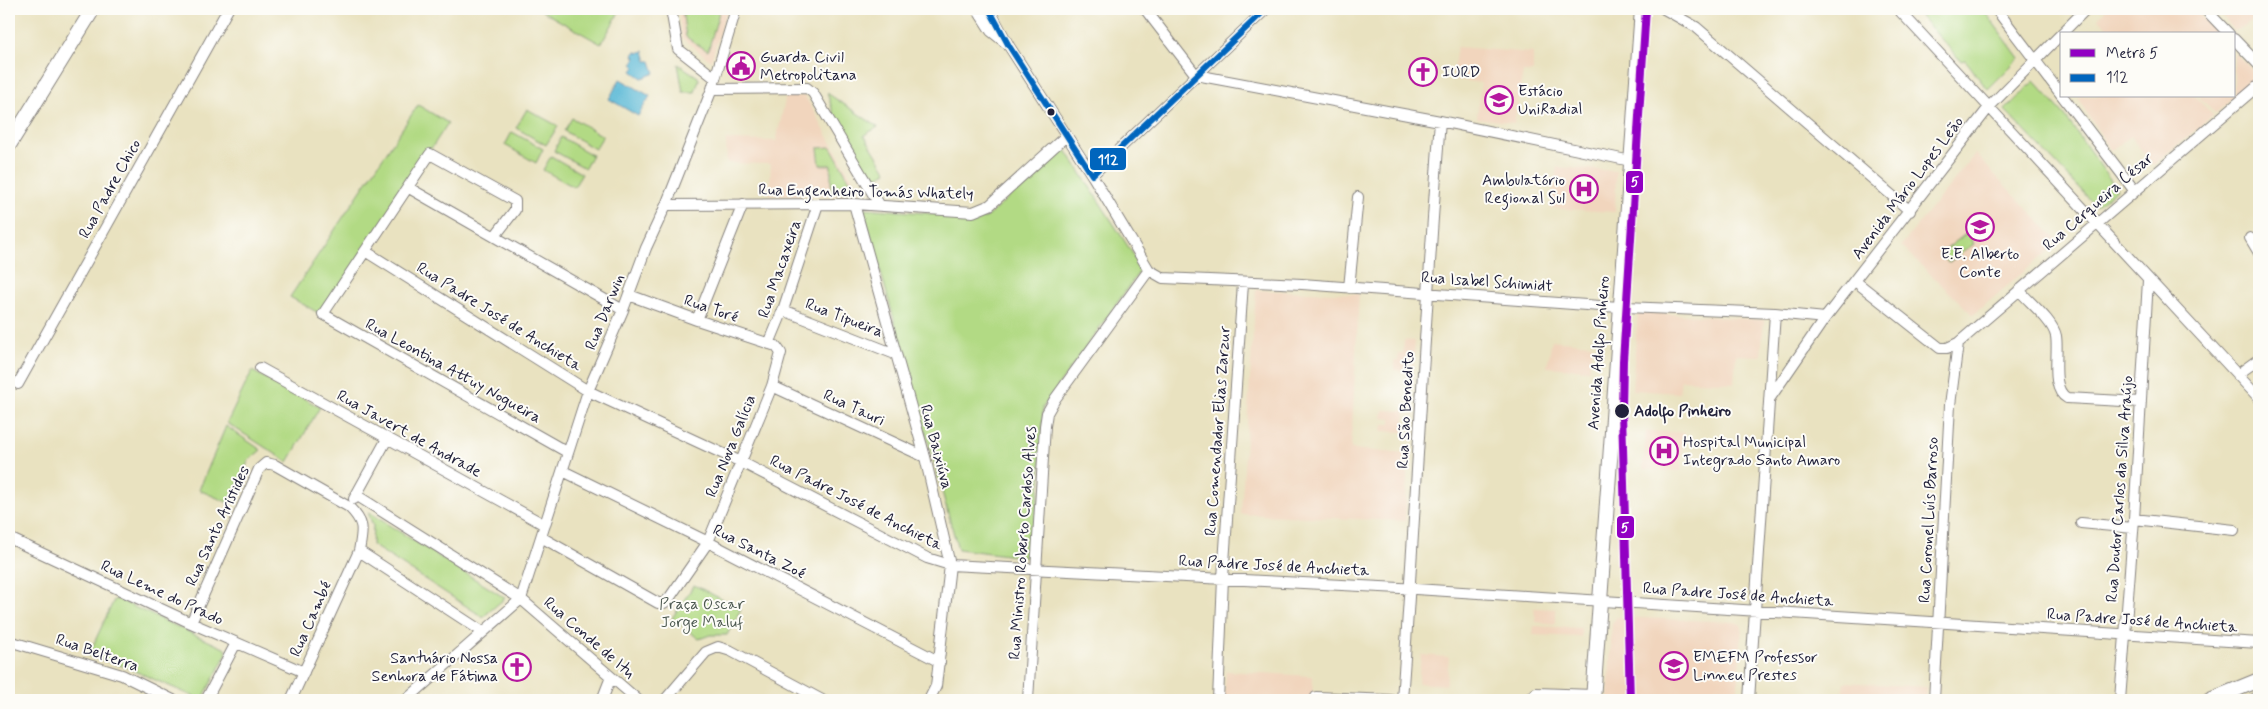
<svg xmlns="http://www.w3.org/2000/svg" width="2268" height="709" viewBox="0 0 2268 709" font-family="Mynerve,sans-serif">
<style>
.built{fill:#f1d5bd}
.green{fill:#b2da84;stroke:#6a7e60}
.water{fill:#57b7d5;stroke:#3c6c88}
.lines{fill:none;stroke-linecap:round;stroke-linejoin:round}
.minor-casing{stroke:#86827e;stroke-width:12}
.major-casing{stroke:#86827e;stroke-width:16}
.minor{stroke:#fff;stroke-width:10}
.major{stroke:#fff;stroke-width:14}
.bus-1-casing{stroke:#fdfcf7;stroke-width:10}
.bus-1{stroke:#0065bd;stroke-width:6}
.metro-1-casing{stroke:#fdfcf7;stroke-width:11}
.metro-1{stroke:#9200c3;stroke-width:8}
.bus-dot{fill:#22223b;stroke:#fdfcf7;stroke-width:2}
.labels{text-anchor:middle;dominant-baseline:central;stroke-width:4;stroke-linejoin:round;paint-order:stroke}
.poi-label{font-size:16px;fill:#22223b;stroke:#fdfcf7;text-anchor:start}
.street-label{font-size:16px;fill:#22223b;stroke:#fdfcf7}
.stop-label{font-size:16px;font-weight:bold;fill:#22223b;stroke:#fdfcf7;text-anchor:start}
.park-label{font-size:16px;fill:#4d5951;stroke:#fdfcf7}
.line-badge{stroke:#fdfcf7;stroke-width:2}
.badge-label{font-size:14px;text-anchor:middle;font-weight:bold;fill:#fff}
</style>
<rect width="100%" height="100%" fill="#fdfcf7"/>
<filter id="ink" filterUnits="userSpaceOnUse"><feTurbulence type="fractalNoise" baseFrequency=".02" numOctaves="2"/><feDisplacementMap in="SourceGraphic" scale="10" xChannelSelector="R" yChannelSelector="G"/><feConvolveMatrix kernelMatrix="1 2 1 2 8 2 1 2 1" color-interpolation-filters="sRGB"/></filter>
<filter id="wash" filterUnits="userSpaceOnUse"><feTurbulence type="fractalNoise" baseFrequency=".0096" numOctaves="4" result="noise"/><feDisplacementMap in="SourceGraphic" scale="20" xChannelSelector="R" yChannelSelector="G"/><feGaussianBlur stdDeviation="1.12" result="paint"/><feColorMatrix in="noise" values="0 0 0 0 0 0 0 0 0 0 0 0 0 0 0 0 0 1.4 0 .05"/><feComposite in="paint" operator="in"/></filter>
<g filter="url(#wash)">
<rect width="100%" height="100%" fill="#e9e2c0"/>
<!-- built -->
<path class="built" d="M678,9H727L711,61L682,38Z
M2107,9H2194L2219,34H2115L2098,18Z
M2216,9H2259V16L2235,31Z
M1457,47L1533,53V72H1523L1514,123L1477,118L1481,83L1452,79Z
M2234,52L2259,76L2216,113L2198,96H2234Z
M786,96H805L862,196L769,195L771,164L727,163L726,140L776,141Z
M2081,96H2194L2214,115L2153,165L2130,136L2111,151L2078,99Z
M1975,154L2059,242L1973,315L1901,246Z
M1557,167L1616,171L1615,212L1550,208Z
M1256,290L1359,294L1351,449L1408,454L1405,521L1241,514Z
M1638,312L1764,320L1761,356L1736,355L1734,383L1681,380L1679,393L1632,390Z
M1404,340L1415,341L1413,372L1394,370V360H1398V354H1403Z
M1552,340L1592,344L1589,370L1547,367Z
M1383,410L1405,411L1404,432L1382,431L1383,424H1391V419L1382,418Z
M1646,431L1684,433L1681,471L1643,469Z
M1534,608L1556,609V624L1536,622Z
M1617,617L1734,622L1740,624L1742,627L1737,700H1608L1612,623Z
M1534,626L1581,628V637L1533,635Z
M1421,655L1449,657L1446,685L1418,683Z
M1226,671L1313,676L1312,700H1224Z
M1844,682L1926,687L1925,700H1843Z"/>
<!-- green -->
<path class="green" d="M543,9H621L601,44L542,11Z
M682,9H720L708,51L686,37Z
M1914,9H1983L2019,58L1988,89C1978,79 1974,70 1965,60L1961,61Z
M678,64L698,77L699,80L695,92H683Z
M2034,81L2062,112L2117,189L2096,206L2005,110Z
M827,93L878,127L864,135L887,172L872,180L836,121Z
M418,105L448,123L322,315L290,297Z
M527,109L558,126L546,145L516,128Z
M572,118L603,136L595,149L564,131Z
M512,132L543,149L536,163L505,145Z
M561,137L592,155L585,168L554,151Z
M831,147L856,192L831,193V165H820L818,148Z
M1064,147L1142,268L1043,407L1040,482L1031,558L958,549L863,208L986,218Z
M551,156L582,174L574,187L543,170Z
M1967,233L1974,244L1948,263L1941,253Z
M252,371L320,407L288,462L227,423Z
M226,426L261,450L249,460L229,503L199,490Z
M368,512L505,598L483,617L372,545L373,526Z
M694,585L741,609L727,635H710L699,639L672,618Z
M117,599L226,649L227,653L202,700L123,666L88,656L114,600Z"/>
<!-- water -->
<path class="water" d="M636,51L638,53L644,51L647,61H651L655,73L642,78L632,71L635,67L632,64L636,58L633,55Z
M620,79L650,96L638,116L609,99Z"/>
</g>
<g filter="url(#ink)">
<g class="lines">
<defs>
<path id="minor" d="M671,9L678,49L715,78
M977,9L991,31L1006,43
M989,9L1009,46L1092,175L1149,270L1163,278L1302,284L1600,306L1775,313L1825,318
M1145,9L1196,75L1440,121L1631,161
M1664,9L1696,27L1910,211
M1898,9L2259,398
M1996,9L2134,190
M2205,9L2229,34
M2234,39L2259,65
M712,89L807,88L813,93L879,204
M1092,175L1266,9
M409,188L623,310
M854,204L925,457L950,565L936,686L929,700
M666,205L854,204L973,212L990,205L1066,136
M495,236L515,210V201L430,154L323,314L567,452
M2250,238L2259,253
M365,251L588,391L741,462L927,558L950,565L1400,588L2259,643
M1855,281L1940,348H1947L1958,343L2259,85
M1349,288L1358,197
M2019,290C2029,302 2053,321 2056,336C2059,353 2050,389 2067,398L2141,402
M783,310L895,354
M697,320L743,204
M769,344L783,310L818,204
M260,368L545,525
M2237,375L2259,359
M18,384L228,9
M772,386L925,457
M1770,398L1825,318L1990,106L2086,9
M563,471L708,542L940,662
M356,495L521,599L638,700
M354,499L387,439
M2134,519L2234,530
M2081,523L2133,528
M541,537L658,603H664L670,597L708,542L772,386L781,353L776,346L697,320L629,295
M9,538L191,623L304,672
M359,551L483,632
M191,623L259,469L266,463L275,465L349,507C365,523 363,529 359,551L291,700
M9,641L122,675L173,700
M1316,697L1391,700
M206,700L236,643
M406,700L521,599L588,391L623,310L646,248L666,205L712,89L736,9
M602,700L611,677
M665,700L706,652L718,647L731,651L822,700
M1028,700L1045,426L1047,413L1055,399L1149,270
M1218,700L1223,578L1243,283
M1402,700C1416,507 1425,314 1440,121
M1530,700L1536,693L1593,695
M1749,700L1775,313
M1934,700L1950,405L1958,343
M2120,700L2134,519L2148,280"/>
<path id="major" d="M9,145L93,9
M1593,700L1642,9
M2210,700L2259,680
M2256,700L2259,699"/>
</defs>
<!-- minor casing -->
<use href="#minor" class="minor-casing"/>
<!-- major casing -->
<use href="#major" class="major-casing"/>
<!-- minor -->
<use href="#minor" class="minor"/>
<!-- major -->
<use href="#major" class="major"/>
<defs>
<path id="bus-1" d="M989,9L1009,46L1092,175L1266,9"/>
</defs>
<!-- bus-1 casing -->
<use href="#bus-1" class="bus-1-casing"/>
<!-- bus-1 -->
<use href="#bus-1" class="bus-1"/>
<defs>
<path id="metro-1" d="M1630,700L1622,411L1623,361L1646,9"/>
</defs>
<!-- metro-1 casing -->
<use href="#metro-1" class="metro-1-casing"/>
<!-- metro-1 -->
<use href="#metro-1" class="metro-1"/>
</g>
</g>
<!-- icons -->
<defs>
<symbol id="civic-ring" viewBox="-11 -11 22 22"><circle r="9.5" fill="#fdfcf7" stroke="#b5179e" stroke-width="1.5"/><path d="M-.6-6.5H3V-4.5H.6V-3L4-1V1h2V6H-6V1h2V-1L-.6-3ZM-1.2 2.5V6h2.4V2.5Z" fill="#b5179e"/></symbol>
<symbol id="church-ring" viewBox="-11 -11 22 22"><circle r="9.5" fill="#fdfcf7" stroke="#b5179e" stroke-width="1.5"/><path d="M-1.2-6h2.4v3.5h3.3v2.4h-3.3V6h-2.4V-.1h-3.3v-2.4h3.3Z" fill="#b5179e"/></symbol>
<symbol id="university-ring" viewBox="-11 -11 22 22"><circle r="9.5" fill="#fdfcf7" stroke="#b5179e" stroke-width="1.5"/><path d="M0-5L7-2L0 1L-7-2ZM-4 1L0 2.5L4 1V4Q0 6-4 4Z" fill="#b5179e"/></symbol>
<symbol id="hospital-ring" viewBox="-11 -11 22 22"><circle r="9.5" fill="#fdfcf7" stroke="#b5179e" stroke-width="1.5"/><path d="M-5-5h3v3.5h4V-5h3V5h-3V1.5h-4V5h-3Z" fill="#b5179e"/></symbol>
<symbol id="school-ring" viewBox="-11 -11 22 22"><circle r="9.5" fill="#fdfcf7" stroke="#b5179e" stroke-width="1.5"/><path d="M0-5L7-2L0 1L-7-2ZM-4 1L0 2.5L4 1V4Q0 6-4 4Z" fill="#b5179e"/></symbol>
</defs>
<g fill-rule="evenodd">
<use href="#civic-ring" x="725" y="50" width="32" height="32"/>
<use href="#church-ring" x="1407" y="56" width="32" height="32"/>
<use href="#university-ring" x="1483" y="84" width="32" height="32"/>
<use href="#hospital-ring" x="1568" y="173" width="32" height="32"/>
<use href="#school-ring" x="1964" y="211" width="32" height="32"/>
<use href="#hospital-ring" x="1648" y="435" width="32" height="32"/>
<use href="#school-ring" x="1658" y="650" width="32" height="32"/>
<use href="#church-ring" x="501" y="651" width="32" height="32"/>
</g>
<!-- markers -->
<g class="bus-dot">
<circle cx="1051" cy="112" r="4.5"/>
<circle cx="1622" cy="411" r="8"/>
</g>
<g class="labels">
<!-- poi labels -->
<g class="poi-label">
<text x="760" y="57">Guarda Civil<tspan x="760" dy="18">Metropolitana</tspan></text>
<text x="1442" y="72">IURD</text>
<text x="1518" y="91">Estácio<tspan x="1518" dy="18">UniRadial</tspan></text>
<text x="1565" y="180" text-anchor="end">Ambulatório<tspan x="1565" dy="18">Regional Sul</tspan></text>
<text x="1980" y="254" text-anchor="middle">E.E. Alberto<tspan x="1980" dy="18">Conte</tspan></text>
<text x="1683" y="442">Hospital Municipal<tspan x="1683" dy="18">Integrado Santo Amaro</tspan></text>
<text x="1693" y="657">EMEFM Professor<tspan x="1693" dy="18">Linneu Prestes</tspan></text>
<text x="498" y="658" text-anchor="end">Santuário Nossa<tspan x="498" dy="18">Senhora de Fátima</tspan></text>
</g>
<!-- street labels -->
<g class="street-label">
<text transform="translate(1908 188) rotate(-53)">Avenida Mário Lopes Leão</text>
<text transform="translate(110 189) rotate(-61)">Rua Padre Chico</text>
<text transform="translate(866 192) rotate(1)">Rua Engenheiro Tomás Whately</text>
<text transform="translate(2098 202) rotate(-41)">Rua Cerqueira César</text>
<text transform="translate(780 269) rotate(-71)">Rua Macaxeira</text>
<text transform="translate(1487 282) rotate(4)">Rua Isabel Schimidt</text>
<text transform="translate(711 309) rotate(19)">Rua Toré</text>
<text transform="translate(605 312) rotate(-68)">Rua Darwin</text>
<text transform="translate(499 317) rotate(32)">Rua Padre José de Anchieta</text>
<text transform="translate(844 318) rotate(21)">Rua Tipueira</text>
<text transform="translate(1599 353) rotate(-86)">Avenida Adolfo Pinheiro</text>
<text transform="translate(453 371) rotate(29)">Rua Leontina Attuy Nogueira</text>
<text transform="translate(854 408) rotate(25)">Rua Tauri</text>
<text transform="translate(1406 410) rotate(-87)">Rua São Benedito</text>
<text transform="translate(1218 431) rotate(-86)">Rua Comendador Elias Zarzur</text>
<text transform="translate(409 434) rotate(29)">Rua Javert de Andrade</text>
<text transform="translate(731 446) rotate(-68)">Rua Nova Galícia</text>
<text transform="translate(936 447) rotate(75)">Rua Baixiúva</text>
<text transform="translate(2120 489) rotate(-86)">Rua Doutor Carlos da Silva Araújo</text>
<text transform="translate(856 503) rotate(27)">Rua Padre José de Anchieta</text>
<text transform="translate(1929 520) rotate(-87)">Rua Coronel Luís Barroso</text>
<text transform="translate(218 526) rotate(-65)">Rua Santo Aristides</text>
<text transform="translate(1023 543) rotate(-86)">Rua Ministro Roberto Cardoso Alves</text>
<text transform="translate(759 552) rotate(27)">Rua Santa Zoé</text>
<text transform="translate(1274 566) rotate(3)">Rua Padre José de Anchieta</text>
<text transform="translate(162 593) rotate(25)">Rua Leme do Prado</text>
<text transform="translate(1738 595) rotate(4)">Rua Padre José de Anchieta</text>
<text transform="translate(311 619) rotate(-66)">Rua Cambé</text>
<text transform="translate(2142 621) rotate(4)">Rua Padre José de Anchieta</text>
<text transform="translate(589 638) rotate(41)">Rua Conde de Itu</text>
<text transform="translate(97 653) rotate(19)">Rua Belterra</text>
</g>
<!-- stop labels -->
<g class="stop-label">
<text x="1634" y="411">Adolfo Pinheiro</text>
</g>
<!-- park labels -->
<g class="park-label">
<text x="702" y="604">Praça Oscar<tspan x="702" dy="18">Jorge Maluf</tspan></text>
</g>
</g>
<g class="line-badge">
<rect x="1089" y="147" width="38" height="24" rx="5" fill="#0065bd"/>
<rect x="1625" y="170" width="19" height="24" rx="5" fill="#9200c3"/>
<rect x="1616" y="515" width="19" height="24" rx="5" fill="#9200c3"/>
</g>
<g class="badge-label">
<text x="1108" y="164">112</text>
<text x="1635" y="186">5</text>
<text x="1625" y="532">5</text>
</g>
<!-- margin -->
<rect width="2268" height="709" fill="none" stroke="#fdfcf7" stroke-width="30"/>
<!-- legend -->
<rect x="2060" y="32" width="175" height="65" fill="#fdfcf7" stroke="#a5a5ac"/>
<rect x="2070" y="49" width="25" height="8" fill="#9200c3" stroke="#a5a5ac"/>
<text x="2106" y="58" font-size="15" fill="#22223b">Metrô 5</text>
<rect x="2070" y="74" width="25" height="8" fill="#0065bd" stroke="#a5a5ac"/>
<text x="2106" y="82" font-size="15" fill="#22223b">112</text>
</svg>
